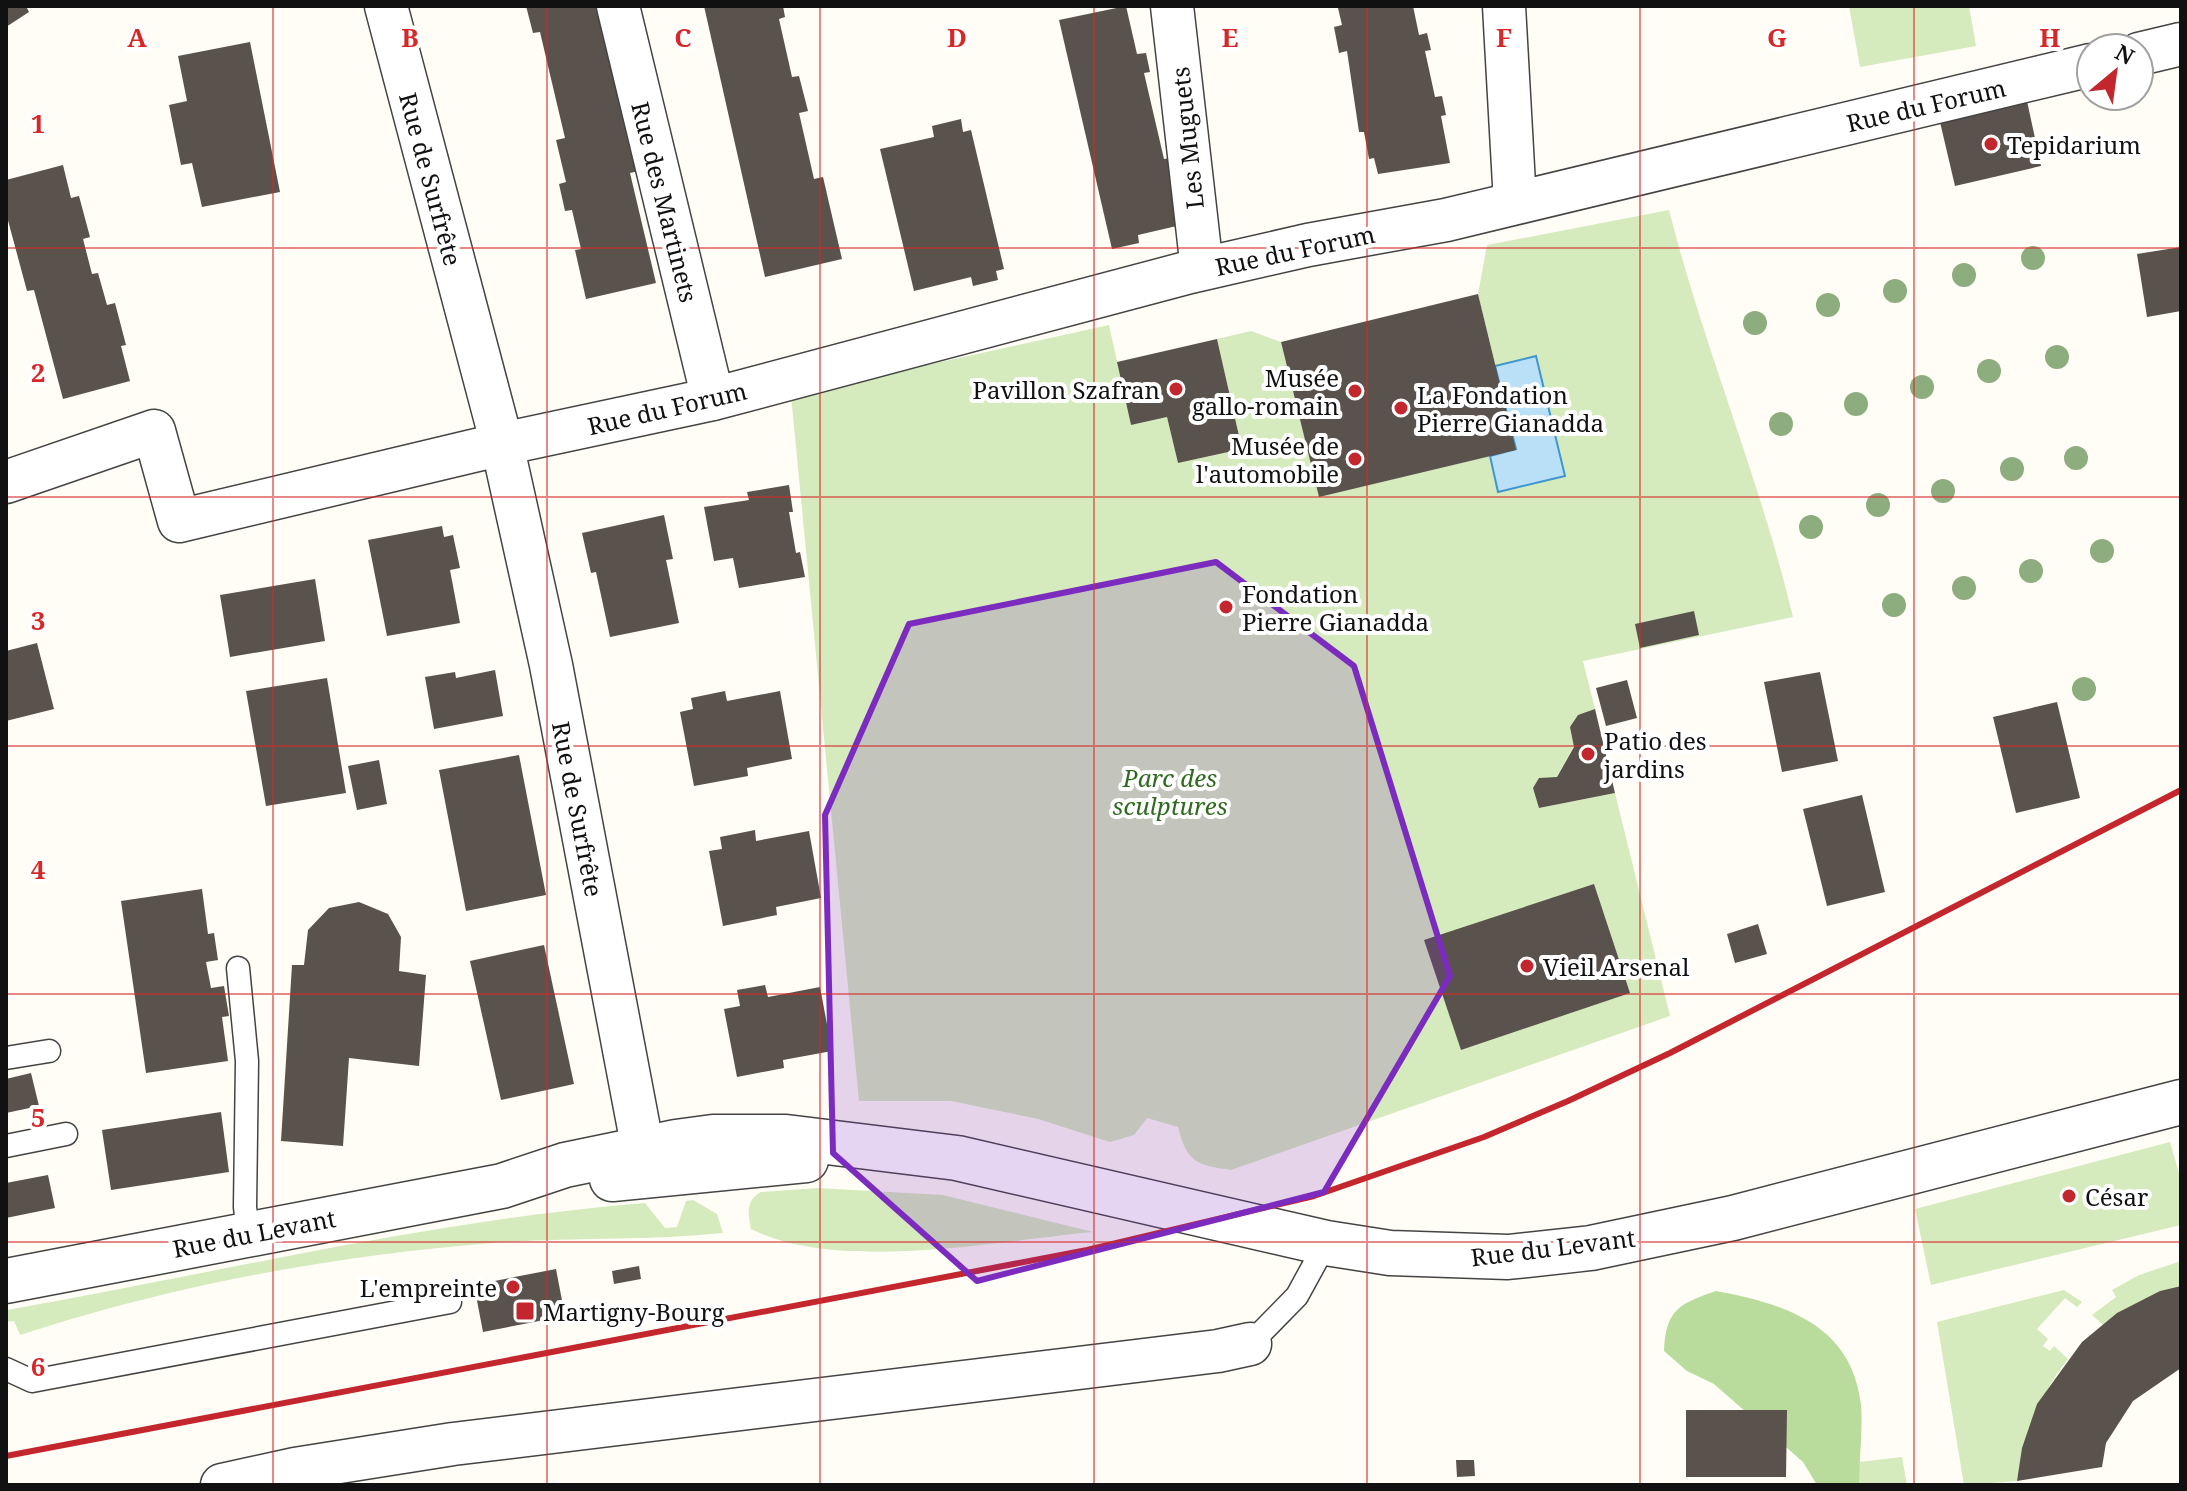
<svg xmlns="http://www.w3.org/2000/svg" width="2187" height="1491" viewBox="0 0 2187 1491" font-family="'Noto Serif',serif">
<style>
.green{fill:#d5ebbd}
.forest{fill:#b9dc9c}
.water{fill:#b9e0f7;stroke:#3f96cf;stroke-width:2}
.building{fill:#5a524d}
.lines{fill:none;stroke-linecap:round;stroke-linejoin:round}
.service-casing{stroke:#444;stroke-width:25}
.minor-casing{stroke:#444;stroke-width:45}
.tertiary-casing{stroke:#444;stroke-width:47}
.service{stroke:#fff;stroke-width:22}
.minor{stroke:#fff;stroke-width:42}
.tertiary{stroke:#fff;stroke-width:44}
.rail{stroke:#c4262e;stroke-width:6}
.tree{fill:#8dad7f}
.marked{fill:#7b2cbf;fill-opacity:0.2;stroke:#7b2cbf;stroke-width:6;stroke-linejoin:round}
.grid{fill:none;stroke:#d62828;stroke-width:2;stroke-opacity:0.55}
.poi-dot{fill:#c4262e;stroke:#fff;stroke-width:3}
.labels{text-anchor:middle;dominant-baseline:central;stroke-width:8;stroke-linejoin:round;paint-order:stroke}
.street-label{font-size:24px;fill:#111;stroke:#fff}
.poi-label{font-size:24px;fill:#111;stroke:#fff;text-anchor:start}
.park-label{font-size:24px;font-style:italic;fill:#2f6b1f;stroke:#fff}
.grid-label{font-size:26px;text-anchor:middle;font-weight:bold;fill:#d62828;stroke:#fff;stroke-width:8;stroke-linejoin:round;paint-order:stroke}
</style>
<rect width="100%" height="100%" fill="#fffdf5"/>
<!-- green -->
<path class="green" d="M1849,6H1969L1976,46L1860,67Z
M1669,210C1704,348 1760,479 1793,617L1583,661L1595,709L1539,808L1615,793L1670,1016L1231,1170C1197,1165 1187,1163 1178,1127L1147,1118L1134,1135L1110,1142L1038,1119L951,1101H859L791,395L1109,325L1131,425L1167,417L1178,463L1242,449L1217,339L1251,331L1281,342L1319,496L1516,450L1478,294L1487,245Z
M2170,1142L2181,1180V1225L1931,1285L1915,1209Z
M818,1188L943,1195L1093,1232C996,1241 837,1273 751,1229C748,1213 745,1201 761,1192Z
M693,1200L717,1214L723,1233C646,1241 569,1237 492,1243C331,1256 173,1285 20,1335L14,1321L6,1322L7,1310C218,1273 432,1220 645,1203L665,1228L677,1227L686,1201Z
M2181,1261V1286L2160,1291L2103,1325L2092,1315L2116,1297L2112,1290L2139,1275Z
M2064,1290L2082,1302L2077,1307L2065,1298L2037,1329L2048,1339L2043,1346L2050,1351L2054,1346L2068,1359C2038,1397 2025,1434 2017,1481L1964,1485L1937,1322Z
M1902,1457L1907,1485H1859V1462Z"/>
<!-- forest -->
<path class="forest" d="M1716,1291C1786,1304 1852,1325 1861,1405C1863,1431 1859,1459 1859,1485H1817L1803,1462L1714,1384L1687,1371L1664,1351C1666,1309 1679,1304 1716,1291Z"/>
<!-- water -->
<path class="water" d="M1536,356L1565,476L1498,492L1490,456L1516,449L1495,366Z"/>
<!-- building -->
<path class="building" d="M6,6H26L29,12L6,27Z
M526,6H600L639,171L630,173L656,283L586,299L575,250L581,249L572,210L565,211L559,184L566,182L556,140L565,138L540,32L533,33Z
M704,6H783L785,17L779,19L792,77L799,76L808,111L799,113L814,179L823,177L842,259L765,277Z
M1126,6L1137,54L1146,53L1150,72L1144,73L1164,159L1170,158L1174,174L1169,176L1181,225L1138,235L1139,243L1112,249L1059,20Z
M1413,6L1419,35L1427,33L1431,50L1425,51L1435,97L1442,96L1446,115L1441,116L1450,163L1378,174L1374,158L1369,159L1364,132H1359L1347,51L1339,53L1334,27L1342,25L1338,8Z
M250,42L280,192L202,207L192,163L181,165L169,105L187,101L178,56Z
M2027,101L2041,166L1955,186L1940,122Z
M961,119L963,132L971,130L1004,269L996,271L998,280L973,286L971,277L914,291L880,149L934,137L932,126Z
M63,165L71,198L79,196L90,237L83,239L92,274L98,273L107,305L115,303L126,345L121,346L130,381L63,399L34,290L27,291L6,213V180Z
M2181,247V311L2147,317L2137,254Z
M1478,294L1516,450L1319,497L1281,342Z
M1217,339L1242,449L1178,463L1167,417L1131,425L1117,362Z
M789,485L793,512H789L796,553L800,552L805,577L739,588L733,558L714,561L704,507L749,500L747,492Z
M664,515L673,559L666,560L679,623L610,637L596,572L591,573L582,533Z
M442,526L444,537L453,535L460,568L450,570L460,623L387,636L368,540Z
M315,579L325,641L230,657L220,595Z
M1694,611L1699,635L1640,648L1635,624Z
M37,643L54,709L6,721V651Z
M495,670L503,716L434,729L425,677L455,672L456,678Z
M1820,672L1838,761L1782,772L1764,682Z
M327,678L346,793L266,806L246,691Z
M1627,680L1637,718L1606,726L1596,688Z
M725,691L727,701L780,691L792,759L747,768L748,776L694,786L680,712L693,709L691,698Z
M2057,702L2080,798L2016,813L1993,717Z
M1595,709L1615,793L1539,808L1533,788L1539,778L1557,777L1574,747L1570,727L1578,715Z
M519,755L546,895L466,911L439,770Z
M379,760L387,804L357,810L348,766Z
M1862,795L1885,892L1827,906L1803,809Z
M755,830L756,841L809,831L821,898L776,907L777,915L723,926L709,851L722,849L720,837Z
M1594,884L1630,993L1461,1050L1424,940Z
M202,889L208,934L214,933L218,960L206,962L211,988L224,986L229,1016L222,1017L228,1061L146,1073L121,901Z
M359,902L388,914L401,937L399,971L426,975L419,1066L349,1058L343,1146L281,1141L292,965H304L308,930L329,908Z
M1758,924L1767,954L1735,963L1727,934Z
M544,945L574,1084L501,1100L470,961Z
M765,985L768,997L820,987L832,1051L783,1060L784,1068L737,1077L724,1009L740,1006L737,990Z
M31,1073L39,1106L6,1113V1079Z
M221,1112L229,1172L111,1190L102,1130Z
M48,1175L55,1208L6,1218V1183Z
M639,1266L641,1279L614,1284L612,1271Z
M556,1269L565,1316L483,1332L474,1285Z
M2181,1286V1368L2133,1401L2106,1443L2102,1467L2017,1481L2022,1448L2037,1404L2082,1342L2117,1313L2160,1291Z
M1686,1410H1787L1786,1477H1686Z
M1456,1460H1474L1475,1476L1457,1477Z"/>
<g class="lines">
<defs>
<path id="service" d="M238,968L247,1061L245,1207L248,1233
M6,1058L49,1051
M6,1146L66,1134
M1250,1344L1297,1296L1326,1243
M6,1369L32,1381L450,1302"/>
<path id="minor" d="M386,6L502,444L551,665L648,1176
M618,6L713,399
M1172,6L1202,269
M1504,6L1515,203
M2139,54L2181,44
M6,482L154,431L179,521L502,444L713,399L1190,272L1308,245L1446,220L2091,65
M222,1485L295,1469L453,1444L1218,1351L1250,1344"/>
<path id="tertiary" d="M612,1179L806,1160
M6,1281L502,1186L565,1165L676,1142L713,1137H786L957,1158L1326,1243L1390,1253L1508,1257L1591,1248L1733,1218L2181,1102"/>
</defs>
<!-- service casing -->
<use href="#service" class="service-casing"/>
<!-- minor casing -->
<use href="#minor" class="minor-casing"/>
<!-- tertiary casing -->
<use href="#tertiary" class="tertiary-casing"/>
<!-- service -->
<use href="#service" class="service"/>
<!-- minor -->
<use href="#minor" class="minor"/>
<!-- tertiary -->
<use href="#tertiary" class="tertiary"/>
<!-- rail -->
<path class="rail" d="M6,1456L1087,1250L1314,1196L1484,1137L1568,1101L1670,1053L2181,790"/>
</g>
<!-- trees -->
<g class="tree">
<circle cx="2033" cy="258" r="12"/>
<circle cx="1964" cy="275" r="12"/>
<circle cx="1895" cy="291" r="12"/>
<circle cx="1828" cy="305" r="12"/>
<circle cx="1755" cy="323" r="12"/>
<circle cx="2057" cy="357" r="12"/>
<circle cx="1989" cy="371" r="12"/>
<circle cx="1922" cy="387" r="12"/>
<circle cx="1856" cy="404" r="12"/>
<circle cx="1781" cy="424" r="12"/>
<circle cx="2076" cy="458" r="12"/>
<circle cx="2012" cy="469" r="12"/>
<circle cx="1943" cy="491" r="12"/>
<circle cx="1878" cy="505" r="12"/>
<circle cx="1811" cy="527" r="12"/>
<circle cx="2102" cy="551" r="12"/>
<circle cx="2031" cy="571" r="12"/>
<circle cx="1964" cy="588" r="12"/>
<circle cx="1894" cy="605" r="12"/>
<circle cx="2084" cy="689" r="12"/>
</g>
<!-- marked area -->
<path class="marked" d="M1216,562L1354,666L1450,976L1324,1192L977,1281L833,1153L825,815L909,624Z"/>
<!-- grid -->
<path class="grid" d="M273,6V1485M547,6V1485M820,6V1485M1094,6V1485M1367,6V1485M1640,6V1485M1914,6V1485M6,248H2181M6,497H2181M6,746H2181M6,994H2181M6,1242H2181"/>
<!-- markers -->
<g class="poi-dot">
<circle cx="1991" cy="144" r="8"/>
<circle cx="1176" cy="389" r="8"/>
<circle cx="1355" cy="391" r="8"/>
<circle cx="1401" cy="408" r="8"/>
<circle cx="1355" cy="459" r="8"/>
<circle cx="1226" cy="607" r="8"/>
<circle cx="1588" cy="754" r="8"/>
<circle cx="1527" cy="966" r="8"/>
<circle cx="2069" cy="1196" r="8"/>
<circle cx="513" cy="1287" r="8"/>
<rect x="515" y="1301" width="20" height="20" rx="4"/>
</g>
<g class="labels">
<!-- street labels -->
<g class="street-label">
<text transform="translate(1926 105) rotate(-13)">Rue du Forum</text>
<text transform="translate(1187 138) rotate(-96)">Les Muguets</text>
<text transform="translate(431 179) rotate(75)">Rue de Surfrête</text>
<text transform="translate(665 202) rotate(76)">Rue des Martinets</text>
<text transform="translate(1295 250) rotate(-12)">Rue du Forum</text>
<text transform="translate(667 408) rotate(-13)">Rue du Forum</text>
<text transform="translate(578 809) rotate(79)">Rue de Surfrête</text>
<text transform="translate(254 1233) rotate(-11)">Rue du Levant</text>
<text transform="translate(1553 1247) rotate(-7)">Rue du Levant</text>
</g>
<!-- poi labels -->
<g class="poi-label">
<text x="2007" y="144">Tepidarium</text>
<text x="1339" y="377" text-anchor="end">Musée<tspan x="1339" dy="28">gallo-romain</tspan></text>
<text x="1160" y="389" text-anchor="end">Pavillon Szafran</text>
<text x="1417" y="394">La Fondation<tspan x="1417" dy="28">Pierre Gianadda</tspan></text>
<text x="1339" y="445" text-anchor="end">Musée de<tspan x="1339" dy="28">l'automobile</tspan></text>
<text x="1242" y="593">Fondation<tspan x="1242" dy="28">Pierre Gianadda</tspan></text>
<text x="1604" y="740">Patio des<tspan x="1604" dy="28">jardins</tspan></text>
<text x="1543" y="966">Vieil Arsenal</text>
<text x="2085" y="1196">César</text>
<text x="497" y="1287" text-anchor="end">L'empreinte</text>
<text x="543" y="1311">Martigny-Bourg</text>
</g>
<!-- park labels -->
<g class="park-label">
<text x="1170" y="777">Parc des<tspan x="1170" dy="28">sculptures</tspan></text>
</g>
</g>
<g class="grid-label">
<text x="137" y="47">A</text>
<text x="410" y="47">B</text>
<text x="683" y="47">C</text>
<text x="957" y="47">D</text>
<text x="1230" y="47">E</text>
<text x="1504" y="47">F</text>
<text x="1777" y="47">G</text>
<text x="2050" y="47">H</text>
<text x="38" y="133">1</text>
<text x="38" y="382">2</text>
<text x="38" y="630">3</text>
<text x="38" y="879">4</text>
<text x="38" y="1127">5</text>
<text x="38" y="1376">6</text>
</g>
<!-- border -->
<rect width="2187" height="1491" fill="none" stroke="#111111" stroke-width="16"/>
<!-- north arrow -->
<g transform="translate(2115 72) rotate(29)"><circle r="38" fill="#ffffff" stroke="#a0a0a0" stroke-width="2"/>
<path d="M0-6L14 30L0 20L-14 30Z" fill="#c4262e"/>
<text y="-12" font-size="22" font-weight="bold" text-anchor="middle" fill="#111111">N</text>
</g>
</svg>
